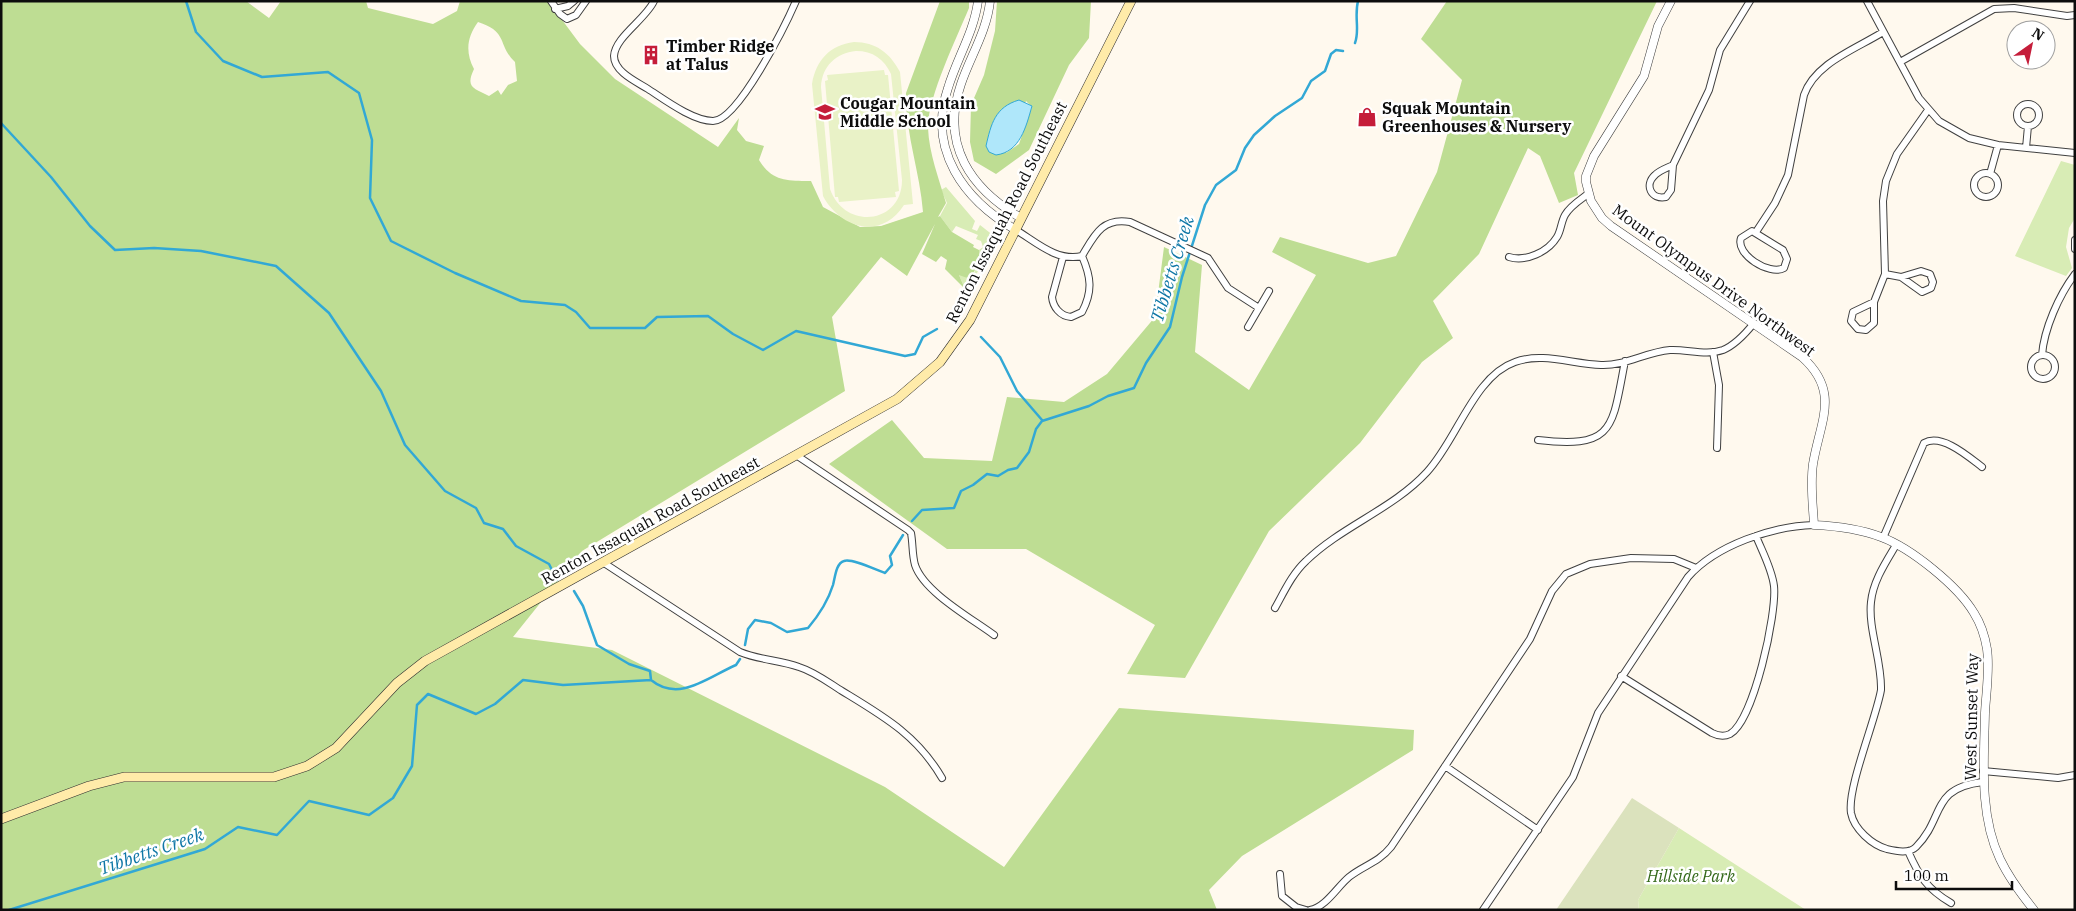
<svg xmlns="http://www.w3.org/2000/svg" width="2076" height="911" viewBox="0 0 2076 911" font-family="'IBM Plex Serif',serif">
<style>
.green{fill:#d8ecb5}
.forest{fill:#bedd93;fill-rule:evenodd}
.cemetery{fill:#dbe2bd}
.pitch{fill:#e9f2c7;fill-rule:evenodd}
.water{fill:#afe7fa;stroke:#32a8d5}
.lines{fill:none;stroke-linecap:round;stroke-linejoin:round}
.stream{stroke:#32a8d5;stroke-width:2.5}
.minor-casing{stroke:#404040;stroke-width:8}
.tertiary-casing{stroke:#404040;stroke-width:9}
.secondary-casing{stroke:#2f2f2f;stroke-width:10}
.minor{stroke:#fff;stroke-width:6}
.tertiary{stroke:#fff;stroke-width:8}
.secondary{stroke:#ffeba9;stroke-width:9}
.labels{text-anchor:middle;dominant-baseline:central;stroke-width:5;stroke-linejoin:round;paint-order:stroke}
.poi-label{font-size:16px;font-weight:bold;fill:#0d0d0d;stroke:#fff;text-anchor:start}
.street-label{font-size:16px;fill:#0d0d0d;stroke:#fff}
.park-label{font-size:16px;font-style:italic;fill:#34691a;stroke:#fff}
.water-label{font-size:18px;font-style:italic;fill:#0f77a6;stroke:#fff}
</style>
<rect width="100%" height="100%" fill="#fff9ee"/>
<!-- green -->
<path class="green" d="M2061,161L2075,165V218L2069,228L2066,247L2072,268L2066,276L2015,256Z
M946,187L975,221L972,229L977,231L980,225L994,236L991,245L968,291L965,289L959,275L962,274L968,279L972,277L981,259L979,250L983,247L981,241L976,239L978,235L956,226L952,232L940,216L947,203L941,190Z
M1679,828L1806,910H1639L1638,900Z"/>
<!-- forest -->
<path class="forest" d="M1,1H246L269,18L281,1H366L368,8L433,24L457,11L460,1H548L580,44L615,79L718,147L739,118L737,130L746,141L764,146L759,160C772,182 788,181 811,181L823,207L860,227L881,226L923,212C920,172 905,133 906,93L940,1H969V8C957,37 927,99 928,128C929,153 939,179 946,203L938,217L940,216L952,232L974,245L973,247L979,250L981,259L970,279L959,275L965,289L945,269L947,260L941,256L936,262L922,254L935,224L907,276L881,257L832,317L845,391L582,551L513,637L612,650L885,787L1004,867L1119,708L1414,730L1413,750L1242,856L1209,890L1217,910H1ZM478,22C509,32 497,45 515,62L517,81L508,85L501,95L498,90L489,96C474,88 465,88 474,69C465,52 467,37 478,22Z
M997,1H1091L1089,38L1069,65L1029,150L996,174L974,161L970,142L971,105L984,75L995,31ZM1026,101L1032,107L1019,144L1006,153Z
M1447,1H1657L1574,173L1578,195L1559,203L1540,156L1528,148L1479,254L1433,301L1453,338L1422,362L1360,443L1269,531L1185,678L1127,674L1155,625L1026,549H947L829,464L892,420L924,458L992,461L1007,397L1064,402L1107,374L1155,317L1164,247L1202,265L1195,352L1249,390L1316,275L1272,252L1280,237L1368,263L1396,256L1437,172L1462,80L1421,39Z"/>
<!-- cemetery -->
<path class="cemetery" d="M1632,798L1679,828L1638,900L1639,910H1556Z"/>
<!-- pitch -->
<path class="pitch" d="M854,42C876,42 890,53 900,72L913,204L904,205C881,241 840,228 823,196L812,84C816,60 830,45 854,42ZM856,51C873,51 884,59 891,74L902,180C902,224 845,231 830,189L821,87C822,66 836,53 856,51Z
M884,70L885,75H888L899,191L895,192L896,197L839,202L838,197H835L825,81L828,80L827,75Z"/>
<!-- water -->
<path class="water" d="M1019,100L1032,106C1026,127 1020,152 996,155L989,152L986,146C991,124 995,107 1019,100Z"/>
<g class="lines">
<!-- stream -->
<path class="stream" d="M186,1L196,32L223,61L262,77L328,72L359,93L372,140L370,198L391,241L455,273L521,301L565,305L576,312L590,328H645L657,317L708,316L733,334L763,350L796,331L905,356L915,354L923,337L937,329
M1355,43C1360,30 1354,17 1358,1
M1,123L51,177L90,226L115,250L154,248L201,251L276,266L329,313L381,391L405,445L445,491L476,508L484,523L503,529L516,546L549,564L557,580
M981,337L1000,357L1017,391L1042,420
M912,521L922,510L954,508L961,491L973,485L987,474L998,476L1008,470L1017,468L1029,452L1036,429L1042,421L1089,406L1108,396L1134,388L1146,363L1170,327L1182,277L1205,205L1216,185L1236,170L1245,148L1254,135L1275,116L1302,98L1311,81L1325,71L1331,54L1336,50L1343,51
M574,591L583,606L597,645L629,664L650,671L651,680
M745,645L748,629L755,620L771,623L787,632L808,628C819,615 828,601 833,585C835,578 836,563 844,561C852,558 876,570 885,573L892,565L890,556L903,535
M9,910L205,849L238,827L277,835L309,801L369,815L393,798L412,766L417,705L428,694L476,714L495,704L523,680L563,685L651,680C679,703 708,677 736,665L740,659"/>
<defs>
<path id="minor" d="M551,1L560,14L567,19L576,15L586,1
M654,1C646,19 615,37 614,56C614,72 637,82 648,89C665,100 693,121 713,121C738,121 786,24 796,1
M1867,1L1919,98L1939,121L1969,138L1998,145L2075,153
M555,9L568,6L574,1
M1900,62L1994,9L2014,8L2067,16L2075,15
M2017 115a11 11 0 1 1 22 0a11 11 0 1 1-22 0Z
M2026,148L2028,126
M1673,165C1667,168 1660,170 1655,175C1644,185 1651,200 1666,197L1671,190L1673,165L1709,90L1720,50L1750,1
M1974 185a12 12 0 1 1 24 0a12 12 0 1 1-24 0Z
M1990,174L1998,145
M1016,230C1036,242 1057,262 1082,256C1094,236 1102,217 1130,222L1208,258L1228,288L1259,308
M1752,231L1783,250L1787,259L1784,268C1769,276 1735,254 1741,238Z
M1756,232L1775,203L1788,175L1804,95C1815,63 1856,49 1883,32
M2075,240V249
M1063,257L1052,297C1053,307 1060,316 1071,317L1082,312C1093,291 1091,277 1082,256
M1509,257C1526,262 1548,252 1557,237C1561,231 1561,222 1565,215C1570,206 1580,200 1588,194
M1885,274L1901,277L1922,292L1931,288L1933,282L1930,274L1921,271L1901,277
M1874,302L1853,312L1851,321L1858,329L1866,330L1874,323V302L1885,274L1883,201L1886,181L1897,154L1928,110
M1248,327L1269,291
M1713,352L1719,385L1717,448
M2031 367a12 12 0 1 1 24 0a12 12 0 1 1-24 0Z
M2042,355C2044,329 2059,295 2075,274
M1538,440C1615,449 1612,428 1625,361
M796,455L908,530L911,533C913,544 912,554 915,565C924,592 971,618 994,635
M1883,538L1924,443C1942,433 1969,457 1982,467
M1896,545C1886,562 1873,581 1871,602C1868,629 1882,661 1881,690C1876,719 1847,788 1851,813C1854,829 1872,845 1887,849C1896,851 1909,854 1916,847C1945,818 1930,788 1983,782
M604,563L740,652C759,660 780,660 799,667C815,672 829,683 842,691C883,716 917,735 942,778
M1275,608C1284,592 1292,574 1306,561C1342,526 1393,509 1427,472C1457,440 1474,376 1515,362C1542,352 1572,364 1601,365C1625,366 1646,352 1670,350C1687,349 1706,356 1723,350C1735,345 1746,333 1754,323
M1621,676L1712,733C1718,736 1724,737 1730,734C1754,720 1777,613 1774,586C1772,569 1762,551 1756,536
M1445,766L1538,830
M1983,771L2058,778L2075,775
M1908,851C1919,876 1927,889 1951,903
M1280,874L1282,896L1296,907L1306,910
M1310,910C1326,907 1337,887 1349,877C1364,865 1378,863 1391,847L1530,639L1552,591L1566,574L1590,564L1631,558L1674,559L1696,568
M1483,910L1573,777L1598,713L1688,577C1716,545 1773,526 1814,525"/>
<path id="tertiary" d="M978,1C974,32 957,58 948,88C927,150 964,200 1016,230
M990,1C987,31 970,57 961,84C940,145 971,189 1021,218
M1671,1L1658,26L1644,76L1594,156L1586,176V182L1591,201L1602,218L1611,226L1802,357C1841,392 1820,421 1813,464C1810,485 1813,505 1814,525C1837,526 1860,529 1881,537C1911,548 1958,586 1974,613C1981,624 1985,637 1987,649C1990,669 1986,693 1985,713C1984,761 1979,815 2000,859C2009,878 2021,894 2034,910"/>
<path id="secondary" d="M1,819L89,786L124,777H274L307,766L336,748L397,683L425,661L897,399L940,362L970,320L1131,1"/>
</defs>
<!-- minor casing -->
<use href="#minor" class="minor-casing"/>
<!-- tertiary casing -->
<use href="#tertiary" class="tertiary-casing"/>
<!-- secondary casing -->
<use href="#secondary" class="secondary-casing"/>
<!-- minor -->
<use href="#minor" class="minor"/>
<!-- tertiary -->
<use href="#tertiary" class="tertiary"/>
<!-- secondary -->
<use href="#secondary" class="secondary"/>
</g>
<!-- icons -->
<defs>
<symbol id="building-bare" viewBox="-9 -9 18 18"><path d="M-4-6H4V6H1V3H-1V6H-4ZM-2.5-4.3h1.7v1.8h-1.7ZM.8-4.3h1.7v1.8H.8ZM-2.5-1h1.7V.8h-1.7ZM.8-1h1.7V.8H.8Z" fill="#c51d3a" stroke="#fff" stroke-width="2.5" paint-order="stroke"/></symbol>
<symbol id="school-bare" viewBox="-9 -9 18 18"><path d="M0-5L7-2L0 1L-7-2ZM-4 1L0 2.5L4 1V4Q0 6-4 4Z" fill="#c51d3a" stroke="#fff" stroke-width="2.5" paint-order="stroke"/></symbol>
<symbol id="shop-bare" viewBox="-9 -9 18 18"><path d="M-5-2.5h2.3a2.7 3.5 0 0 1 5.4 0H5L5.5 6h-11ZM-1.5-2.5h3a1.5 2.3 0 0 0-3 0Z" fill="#c51d3a" stroke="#fff" stroke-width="2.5" paint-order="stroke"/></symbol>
</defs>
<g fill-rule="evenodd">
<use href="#building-bare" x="637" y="41" width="28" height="28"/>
<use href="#school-bare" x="811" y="98" width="28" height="28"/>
<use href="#shop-bare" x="1353" y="103" width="28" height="28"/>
</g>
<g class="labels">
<!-- poi labels -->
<g class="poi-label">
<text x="666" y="46">Timber Ridge<tspan x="666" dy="18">at Talus</tspan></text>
<text x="840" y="103">Cougar Mountain<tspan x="840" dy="18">Middle School</tspan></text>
<text x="1382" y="108">Squak Mountain<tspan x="1382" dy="18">Greenhouses &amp; Nursery</tspan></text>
</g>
<!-- street labels -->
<g class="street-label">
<text transform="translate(1006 212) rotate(-63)">Renton Issaquah Road Southeast</text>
<text transform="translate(1714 280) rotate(36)">Mount Olympus Drive Northwest</text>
<text transform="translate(650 520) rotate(-29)">Renton Issaquah Road Southeast</text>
<text transform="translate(1971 717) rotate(-89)">West Sunset Way</text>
</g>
<!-- park labels -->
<g class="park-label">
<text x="1691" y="876">Hillside Park</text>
</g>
<!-- water labels -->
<g class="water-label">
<text transform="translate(1172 269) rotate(-73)">Tibbetts Creek</text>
<text transform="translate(151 851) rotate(-19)">Tibbetts Creek</text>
</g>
</g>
<!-- border -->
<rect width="2076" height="911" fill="none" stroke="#0d0d0d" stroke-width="5"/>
<!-- north arrow -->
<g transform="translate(2031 45) rotate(33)"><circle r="24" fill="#ffffff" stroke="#9e9e9e"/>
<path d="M0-4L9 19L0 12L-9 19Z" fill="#c51d3a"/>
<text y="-8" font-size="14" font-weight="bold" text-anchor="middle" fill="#0d0d0d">N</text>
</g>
<!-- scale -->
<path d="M1896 881v8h116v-8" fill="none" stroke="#0d0d0d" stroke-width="2.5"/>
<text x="1904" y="881" font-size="15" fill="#0d0d0d" stroke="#ffffff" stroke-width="4" paint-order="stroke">100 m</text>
</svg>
